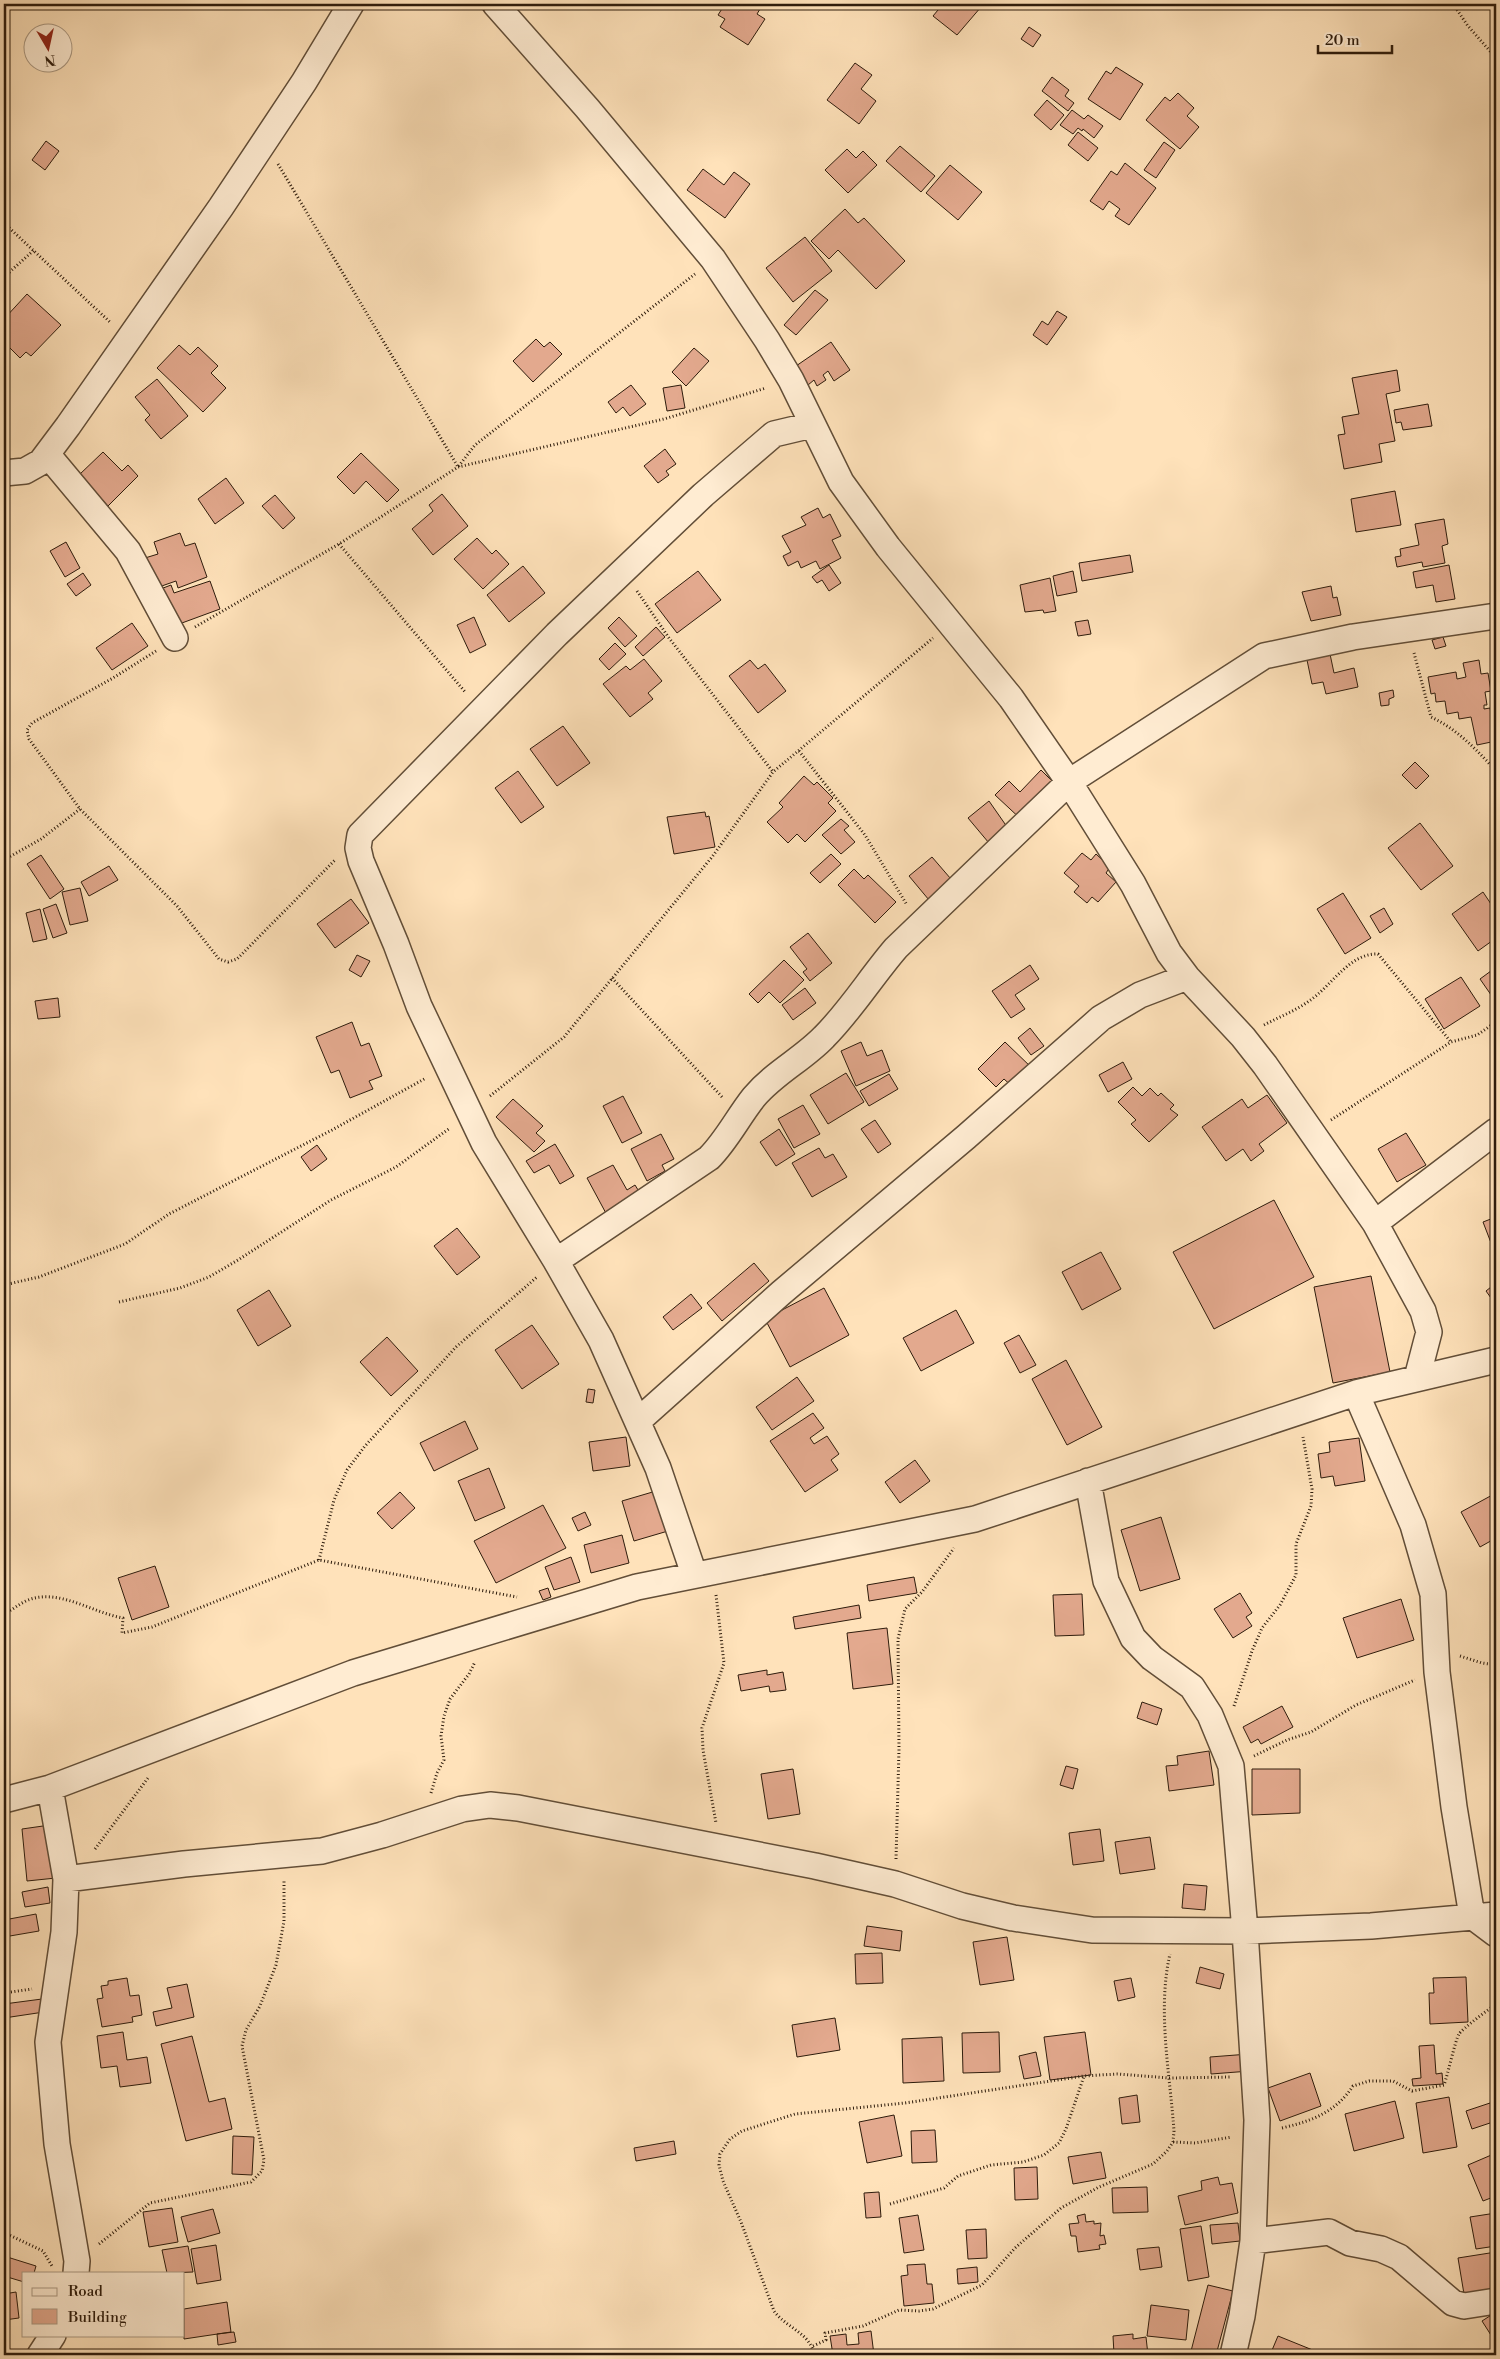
<svg xmlns="http://www.w3.org/2000/svg" width="1500" height="2359" viewBox="0 0 1500 2359" font-family="'Libre Bodoni',serif">
<style>
.building{fill:#e3a98e;stroke:#2e1c0c}
.lines{fill:none;stroke-linecap:round;stroke-linejoin:round}
.minor-casing{stroke:#624e38;stroke-width:28}
.path{stroke:#2e1c0c;stroke-width:3;stroke-dasharray:1 2.5;stroke-linecap:butt}
.minor{stroke:#ffecd2;stroke-width:25}
</style>
<rect width="100%" height="100%" fill="#ffe2ba"/>
<filter id="stains"><feTurbulence type="fractalNoise" baseFrequency=".004" numOctaves="4"/><feColorMatrix values="0 0 0 0 .2 0 0 0 0 .09 0 0 0 0 .02 0 0 0 .5 -.17"/></filter>
<radialGradient id="worn" r=".72"><stop offset=".6" stop-color="#630" stop-opacity="0"/><stop offset="1" stop-color="#630" stop-opacity=".3"/></radialGradient>
<!-- building -->
<path class="building" d="M725,4H763L757,14L765,19L748,45L720,27L725,19L718,15Z
M943,4H977L981,7L957,35L933,16Z
M1029,27L1041,35L1033,47L1021,39Z
M855,63L872,75L861,89L876,101L859,124L827,100Z
M1116,67L1143,84L1120,120L1088,99L1106,71L1111,74Z
M1052,77L1069,90L1065,96L1074,103L1068,111L1042,91Z
M1178,93L1194,108L1187,116L1199,127L1180,149L1146,120L1165,97L1170,101Z
M1047,100L1064,115L1051,130L1034,115Z
M1072,110L1084,119L1088,115L1103,126L1094,138L1083,129L1082,131L1078,128L1073,134L1060,125Z
M1078,132L1098,148L1088,161L1068,145Z
M46,141L59,151L45,170L32,160Z
M1164,142L1175,150L1156,178L1144,170Z
M900,146L935,176L921,192L886,161Z
M847,149L856,158L863,151L877,165L848,193L825,170Z
M1125,163L1156,188L1129,225L1115,216L1120,209L1109,201L1103,210L1090,201L1111,171L1117,175Z
M950,165L982,192L958,220L926,193Z
M703,169L724,185L734,172L750,184L725,218L687,190Z
M845,209L858,223L864,218L905,261L876,289L838,250L829,259L811,241Z
M805,237L832,271L793,302L766,268Z
M815,290L828,300L796,335L784,325Z
M27,294L61,325L31,356L26,352L20,358L4,342V319Z
M1057,311L1067,317L1047,345L1033,335L1042,321L1048,325Z
M536,339L544,347L550,342L562,354L533,382L513,361Z
M831,342L850,370L834,381L828,371L823,375L826,380L817,386L814,380L808,385L796,366Z
M179,345L190,355L198,347L218,366L211,373L226,388L203,412L157,368Z
M694,348L709,361L686,386L672,372Z
M1397,370L1400,391L1386,394L1395,441L1379,444L1382,462L1344,469L1338,435L1345,434L1342,417L1359,414L1352,378Z
M157,379L188,416L161,439L145,420L150,415L135,397Z
M631,385L646,404L630,416L623,407L616,413L608,402Z
M681,385L685,408L667,411L663,388Z
M1428,404L1432,426L1403,430L1401,422L1396,423L1394,410Z
M665,449L676,464L666,471L669,475L658,483L644,466Z
M103,452L122,471L128,465L138,476L108,506L79,475Z
M361,453L399,490L387,502L366,481L354,494L337,477Z
M226,478L244,503L215,524L198,499Z
M1395,491L1401,525L1356,532L1351,499Z
M442,494L468,526L433,555L412,529L433,511L429,505Z
M275,495L295,518L283,529L262,506Z
M818,508L823,518L830,514L841,536L832,540L841,558L820,569L816,561L801,568L798,561L788,566L783,556L791,552L782,536L806,525L801,517Z
M1444,519L1448,544L1442,546L1445,563L1423,567L1422,562L1397,567L1395,557L1401,556L1400,549L1419,545L1415,524Z
M180,533L185,546L195,543L207,577L178,588L176,581L156,588L145,558L158,554L154,542Z
M477,538L492,554L496,550L509,564L483,589L454,559Z
M66,542L80,568L65,577L50,551Z
M1130,555L1133,572L1082,581L1079,563Z
M829,565L841,583L829,591L822,580L817,583L812,577Z
M1449,565L1455,599L1436,602L1433,585L1416,588L1413,572Z
M523,566L545,593L509,622L487,595Z
M698,571L721,600L677,633L655,604Z
M1073,571L1077,592L1057,596L1053,576Z
M83,573L91,585L76,596L67,584Z
M1050,578L1056,611L1044,613L1043,610L1025,612L1020,585Z
M210,581L220,609L171,627L158,590L171,585L174,593Z
M1331,586L1333,598L1337,597L1341,615L1311,621L1302,592Z
M474,617L486,645L470,653L457,625Z
M619,617L637,636L625,647L608,628Z
M1088,620L1091,634L1078,636L1075,622Z
M132,623L148,646L112,670L96,648Z
M656,627L665,637L643,656L635,647Z
M1443,637L1446,646L1435,649L1432,640Z
M615,643L626,654L609,670L599,659Z
M1330,654L1334,673L1354,668L1358,687L1326,694L1323,682L1312,684L1307,660Z
M644,659L662,681L648,693L653,699L630,717L603,684L626,666L630,670Z
M750,660L758,669L765,664L786,691L758,713L729,676Z
M1479,660L1481,674L1488,673L1491,691L1485,692L1487,705H1484V709L1490,708L1496,741L1477,745L1471,717L1459,719L1458,712L1447,714L1445,701L1436,702L1435,693L1431,694L1428,677L1456,672L1457,679L1466,677L1463,663Z
M1393,690L1394,697L1389,699V705L1381,706L1379,693Z
M563,726L590,763L557,786L530,749Z
M1415,762L1429,776L1416,789L1402,775Z
M1041,770L1058,787L1024,822L995,795L1009,781L1020,792Z
M518,771L544,807L521,823L495,788Z
M804,776L814,785L817,782L833,798L828,803L836,811L805,842L797,834L788,843L767,822L783,807L779,803Z
M989,801L1012,834L994,849L968,818Z
M705,812L706,817L709,816L715,847L674,854L667,817Z
M841,819L849,826L844,830L855,842L841,854L822,835Z
M1420,823L1453,866L1421,890L1388,848Z
M1082,853L1091,860L1096,854L1110,867L1106,873L1116,882L1098,902L1092,897L1087,903L1074,892L1079,886L1064,873Z
M831,854L841,864L820,883L810,873Z
M41,855L64,889L50,899L27,864Z
M932,857L957,886L934,906L909,876Z
M109,866L118,880L89,896L81,882Z
M854,869L864,879L868,875L896,902L875,923L838,885Z
M80,888L88,921L70,925L62,892Z
M1483,892L1493,907L1496,905V938L1478,951L1452,914Z
M1343,893L1371,938L1345,954L1317,909Z
M351,899L369,923L335,948L317,924Z
M56,904L67,933L53,938L43,909Z
M1384,908L1393,924L1380,933L1370,916Z
M40,909L47,939L33,942L26,913Z
M808,933L832,963L810,981L803,972L807,969L790,947Z
M357,955L370,961L361,977L349,970Z
M784,960L804,980L780,1003L769,992L758,1003L749,994Z
M1030,965L1039,979L1015,995L1025,1009L1011,1018L992,991Z
M1495,968L1496,971V1002L1480,979Z
M1461,977L1480,1006L1444,1029L1425,999Z
M805,988L816,1003L793,1020L782,1005Z
M58,998L60,1017L38,1019L35,1001Z
M352,1022L361,1046L369,1043L382,1076L369,1081L373,1089L350,1098L339,1070L331,1073L316,1037Z
M1030,1028L1044,1046L1031,1055L1018,1038Z
M861,1042L867,1056L882,1050L890,1071L856,1086L841,1051Z
M1005,1042L1033,1069L1014,1088L1004,1079L996,1087L978,1069Z
M1123,1062L1132,1079L1108,1092L1099,1075Z
M846,1073L864,1102L828,1124L810,1095Z
M889,1074L898,1089L869,1106L860,1091Z
M1133,1087L1142,1096L1150,1088L1158,1096L1161,1093L1174,1105L1170,1109L1178,1115L1149,1142L1131,1124L1136,1120L1118,1102Z
M1267,1095L1287,1123L1259,1144L1264,1151L1251,1161L1243,1149L1226,1161L1202,1127L1242,1099L1248,1108Z
M623,1096L642,1133L622,1143L603,1106Z
M513,1099L543,1126L536,1133L545,1141L534,1152L496,1117Z
M803,1105L820,1134L794,1148L778,1119Z
M875,1120L891,1144L878,1153L861,1129Z
M779,1129L795,1154L776,1166L760,1142Z
M1406,1133L1426,1165L1397,1182L1378,1149Z
M661,1134L674,1159L662,1165L665,1171L647,1181L631,1149Z
M555,1144L574,1176L560,1184L549,1165L534,1173L526,1161Z
M317,1145L327,1159L311,1171L301,1157Z
M819,1148L825,1158L833,1154L847,1177L812,1197L792,1163Z
M613,1165L627,1190L635,1185L643,1198L608,1217L587,1178Z
M1274,1200L1314,1277L1214,1329L1173,1252Z
M1496,1217V1247L1493,1248L1483,1222Z
M457,1228L480,1257L457,1275L434,1246Z
M1101,1252L1121,1289L1082,1310L1062,1272Z
M754,1263L769,1281L722,1321L707,1303Z
M1371,1276L1390,1372L1333,1383L1314,1287Z
M1496,1283V1305L1486,1291Z
M824,1288L849,1335L790,1367L765,1319Z
M269,1290L291,1326L258,1346L237,1310Z
M691,1294L702,1308L673,1330L663,1317Z
M956,1310L974,1343L921,1371L903,1338Z
M532,1325L559,1364L522,1389L495,1350Z
M1019,1335L1036,1365L1020,1373L1004,1343Z
M387,1337L418,1371L391,1396L360,1362Z
M1066,1360L1102,1427L1067,1445L1032,1379Z
M797,1377L814,1401L772,1430L756,1407Z
M588,1389L595,1390L593,1403L586,1402Z
M813,1413L824,1428L810,1438L814,1444L827,1436L839,1454L831,1460L838,1470L805,1492L770,1441Z
M465,1421L478,1449L434,1471L420,1443Z
M626,1437L630,1466L593,1471L589,1442Z
M1359,1438L1365,1481L1335,1486L1333,1476L1321,1478L1318,1454L1330,1452L1329,1442Z
M915,1460L930,1481L900,1503L885,1482Z
M489,1468L505,1508L475,1521L458,1481Z
M656,1491L668,1531L634,1541L622,1501Z
M400,1492L415,1508L392,1529L377,1513Z
M1496,1493V1538L1480,1547L1461,1512Z
M543,1505L566,1548L496,1583L474,1541Z
M585,1512L591,1525L578,1531L572,1518Z
M1161,1517L1180,1579L1140,1591L1121,1530Z
M622,1535L629,1563L591,1573L584,1545Z
M571,1557L580,1582L554,1590L545,1567Z
M155,1566L169,1607L132,1620L118,1578Z
M914,1577L917,1593L869,1601L867,1585Z
M548,1588L551,1597L543,1600L539,1591Z
M1240,1593L1252,1613L1246,1617L1252,1626L1233,1638L1214,1609Z
M1082,1594L1084,1635L1055,1636L1053,1595Z
M1401,1599L1414,1640L1357,1658L1343,1618Z
M859,1605L861,1618L795,1629L793,1617Z
M887,1628L893,1684L853,1689L847,1633Z
M767,1670V1675L783,1672L786,1690L770,1692L769,1686L741,1691L738,1675Z
M1142,1702L1162,1709L1157,1725L1137,1718Z
M1282,1706L1293,1727L1261,1744L1258,1739L1251,1743L1243,1727Z
M1209,1751L1214,1785L1169,1791L1166,1766L1178,1765L1177,1756Z
M1066,1766L1078,1769L1073,1789L1060,1785Z
M793,1769L800,1814L768,1819L761,1774Z
M1252,1769H1300V1813L1252,1815Z
M50,1825L56,1878L27,1881L22,1829Z
M1100,1829L1104,1861L1073,1865L1069,1833Z
M1150,1837L1155,1869L1120,1874L1115,1842Z
M1184,1884L1207,1886L1205,1910L1182,1908Z
M48,1887L50,1903L25,1907L22,1892Z
M36,1914L39,1931L4,1937V1920Z
M867,1926L902,1931L900,1951L864,1946Z
M1007,1937L1014,1980L980,1985L973,1942Z
M882,1953L883,1983L856,1984L855,1954Z
M1200,1967L1224,1974L1220,1989L1196,1983Z
M1466,1977L1468,2022L1430,2024L1429,1993H1434L1433,1978Z
M127,1978L130,1996L139,1995L142,2015L132,2017L133,2022L102,2027L97,1999L103,1998L101,1986L108,1985V1981Z
M1131,1978L1135,1997L1118,2001L1114,1981Z
M187,1984L194,2017L156,2026L153,2012L172,2008L167,1988Z
M42,1999L44,2012L4,2018V2004Z
M835,2018L840,2050L797,2057L792,2025Z
M123,2032L127,2060L147,2057L151,2083L120,2087L117,2066L101,2068L97,2036Z
M999,2032L1000,2072L963,2073L962,2033Z
M1085,2032L1091,2075L1050,2080L1044,2037Z
M192,2036L209,2102L225,2098L232,2129L186,2141L161,2044Z
M942,2037L944,2081L903,2083L902,2039Z
M1434,2045L1436,2074L1442,2073L1443,2084L1413,2086L1412,2079L1421,2078L1419,2046Z
M1036,2052L1041,2076L1024,2079L1019,2056Z
M1249,2054L1250,2071L1211,2074L1210,2057Z
M1310,2073L1321,2106L1280,2121L1268,2088Z
M1137,2095L1140,2122L1122,2124L1119,2098Z
M1449,2097L1457,2147L1423,2153L1416,2103Z
M1395,2101L1404,2138L1354,2151L1345,2114Z
M1496,2101V2121L1472,2129L1466,2111Z
M894,2115L902,2156L867,2163L859,2122Z
M935,2130L937,2162L912,2163L911,2131Z
M233,2136L254,2137L252,2175L232,2174Z
M674,2141L676,2154L636,2161L634,2148Z
M1101,2152L1106,2178L1073,2184L1068,2157Z
M1496,2153V2196L1483,2201L1468,2165Z
M1037,2167L1038,2199L1015,2200L1014,2168Z
M1218,2177L1220,2185L1232,2183L1238,2213L1185,2225L1178,2196L1202,2190L1201,2181Z
M1147,2187L1148,2212L1113,2213L1112,2188Z
M879,2192L881,2217L866,2218L864,2193Z
M172,2208L178,2242L149,2247L143,2212Z
M213,2209L220,2233L188,2242L181,2217Z
M1496,2213V2246L1476,2249L1470,2217Z
M1085,2214L1086,2222L1094,2221V2224L1101,2223L1100,2236L1104,2235L1106,2244L1099,2245L1100,2249L1078,2252L1076,2236H1071L1069,2224L1079,2223L1077,2216Z
M918,2215L924,2250L904,2253L899,2218Z
M1238,2223L1240,2241L1212,2244L1210,2225Z
M1201,2226L1209,2277L1188,2281L1180,2229Z
M986,2229L987,2258L968,2259L966,2230Z
M216,2245L221,2280L197,2284L191,2249Z
M188,2246L193,2272L167,2273L162,2250Z
M1159,2247L1162,2267L1140,2270L1137,2249Z
M1496,2252V2294L1465,2300L1458,2258Z
M4,2256L36,2266L34,2273H24V2282L4,2276Z
M925,2264L927,2284H932L934,2303L904,2306L901,2276L908,2275L907,2265Z
M977,2267L978,2282L958,2284L957,2269Z
M1208,2285L1233,2291L1223,2329L1216,2355H1190Z
M16,2292L19,2318L4,2320V2294Z
M227,2302L231,2332L184,2339V2309Z
M1151,2305L1189,2310L1186,2340L1147,2336Z
M1496,2312V2343L1482,2321Z
M871,2331L874,2355H833L830,2336L846,2334L847,2345L859,2344L858,2333Z
M234,2332L236,2342L218,2345L217,2334Z
M1133,2334V2339L1146,2337L1148,2355H1130V2352L1114,2354L1113,2336Z
M1278,2336L1325,2355H1270Z"/>
<g class="lines">
<defs>
<path id="minor" d="M495,4L587,108L713,259L767,340L791,380L841,482L888,547L1011,698L1069,782L1133,884L1169,953L1187,977L1243,1037L1265,1065L1375,1223L1423,1311L1429,1332L1417,1378
M47,454L128,551L175,638
M4,473L25,471L41,462L68,426L221,207L304,82L351,4
M1375,1223L1496,1131
M556,1261L709,1158C727,1140 738,1117 754,1097C774,1073 803,1059 824,1037C851,1010 871,977 896,948L1069,782L1264,656L1353,637L1496,616
M1356,1393L1413,1525L1433,1594L1437,1672L1454,1807L1472,1916L1496,1934
M638,1421L781,1293L966,1137L1101,1018L1140,995L1187,977
M1088,1481L1106,1581L1133,1638L1152,1658L1192,1687L1210,1715L1231,1766L1245,1931L1257,2120L1253,2241L1242,2316L1233,2355
M694,1574L658,1468L601,1340L556,1261L484,1143L419,1006L396,944L361,861L358,848L360,835L557,634L703,495L774,434L812,425
M50,1788L66,1879L64,1932L48,2042L57,2144L77,2261L76,2273
M4,1800L50,1788L353,1673L637,1587L975,1519L1356,1393L1496,1360
M66,1879L184,1864L322,1851L382,1835L462,1809L490,1805L518,1808L815,1866L895,1884L962,1906L1013,1918L1092,1930L1245,1931L1371,1926L1496,1915
M1253,2241L1329,2232L1350,2243L1381,2249L1399,2257L1453,2303L1464,2306L1496,2301
M40,2355L53,2335"/>
</defs>
<!-- minor casing -->
<use href="#minor" class="minor-casing"/>
<!-- path -->
<path class="path" d="M1453,4L1468,26L1496,58
M278,164L458,467L475,445L695,274
M4,223L111,323
M4,277L34,250
M339,544L466,693
M637,591L669,638L773,772
M195,627L339,544L458,467L664,419L766,388
M156,651L113,678L32,723L27,730L29,739L80,809L177,906L219,959L228,962L237,959L336,859
M1414,653L1431,717C1457,729 1477,750 1496,771
M799,751L865,835L907,905
M4,860L41,839L80,809
M612,978L723,1098
M1264,1025C1279,1017 1295,1011 1309,1001C1332,986 1349,953 1378,954L1451,1042
M490,1096L564,1037L712,857L773,772L933,638
M1331,1120L1451,1042L1477,1035L1496,1022
M4,1285L39,1277L125,1244L169,1214L332,1130L426,1078
M119,1302L180,1288L209,1277L238,1260L331,1200L396,1167L450,1128
M319,1560L334,1500L347,1470L365,1446L456,1347L537,1277
M716,1595L724,1663L702,1728L703,1750L716,1823
M4,1614C12,1610 19,1604 28,1600C59,1588 93,1613 123,1618L122,1633L152,1627L319,1560L517,1597
M1460,1656L1482,1663L1496,1665
M1234,1706L1252,1651L1262,1628L1280,1605L1296,1575V1544L1311,1506L1312,1489L1303,1437
M1254,1756L1287,1740L1311,1732L1356,1705L1415,1680
M431,1793L437,1773L444,1760L441,1736L444,1716L450,1699L469,1674L475,1662
M95,1849L148,1778
M896,1859L899,1749L898,1639L905,1609L922,1592L954,1548
M4,1993L32,1989
M1282,2128C1312,2121 1336,2112 1353,2086L1369,2081H1393L1412,2091L1444,2085C1448,2074 1455,2041 1459,2034C1461,2030 1492,2006 1496,2005
M1173,2142L1195,2143L1232,2137
M890,2204L944,2188L958,2176L991,2165L1023,2162L1044,2155L1059,2143L1066,2129L1084,2076
M4,2236L7,2234L43,2251L52,2266
M99,2244L150,2203L251,2182L262,2171L264,2160L242,2046L246,2030L260,2006L276,1965L284,1921V1879
M813,2346L826,2340L825,2333L863,2326L899,2310L919,2311L933,2309L982,2285L1015,2248L1061,2208L1099,2187L1153,2164L1167,2151L1173,2142L1174,2131C1170,2074 1157,2010 1170,1954
M814,2355C811,2333 786,2328 774,2311L741,2222L723,2181L719,2165L720,2154L730,2139L742,2131L795,2114L905,2103L1084,2076L1117,2074L1170,2078L1231,2077"/>
<!-- minor -->
<use href="#minor" class="minor"/>
</g>
<!-- margin -->
<rect width="1500" height="2359" fill="none" stroke="#ffe2ba" stroke-width="20"/>
<rect x="5" y="5" width="1490" height="2349" fill="none" stroke="#2e1c0c" stroke-width="2.5"/>
<rect x="10" y="10" width="1480" height="2339" fill="none" stroke="#2e1c0c"/>
<!-- legend -->
<rect x="22" y="2272" width="162" height="65" fill="#ffecd2" stroke="#ab9983"/>
<rect x="32" y="2288" width="25" height="8" fill="#ffecd2" stroke="#ab9983"/>
<text x="68" y="2296" font-size="15" fill="#2e1c0c">Road</text>
<rect x="32" y="2309" width="25" height="15" fill="#e3a98e" stroke="#ab9983"/>
<text x="68" y="2322" font-size="15" fill="#2e1c0c">Building</text>
<!-- north arrow -->
<g transform="translate(48 48) rotate(171)"><circle r="24" fill="#ffecd2" stroke="#ab9983"/>
<path d="M0-4L9 19L0 12L-9 19Z" fill="#8f2418"/>
<text y="-8" font-size="14" font-weight="bold" text-anchor="middle" fill="#2e1c0c">N</text>
</g>
<!-- scale -->
<path d="M1318 45v8h74v-8" fill="none" stroke="#2e1c0c" stroke-width="2.5"/>
<text x="1325" y="45" font-size="15" fill="#2e1c0c" stroke="#ffecd2" stroke-width="4" paint-order="stroke">20 m</text>
<rect width="100%" height="100%" filter="url(#stains)"/>
<rect width="100%" height="100%" fill="url(#worn)"/>
</svg>
